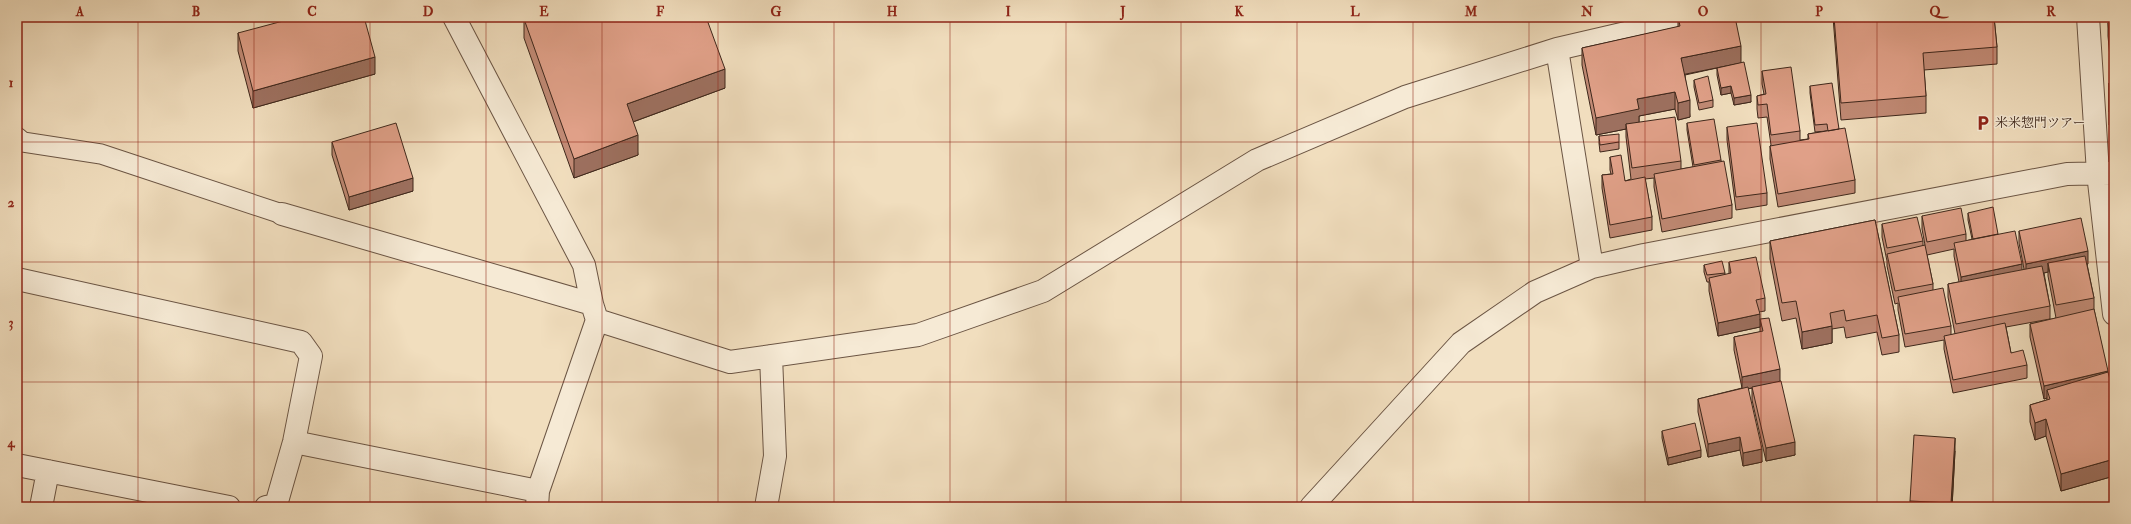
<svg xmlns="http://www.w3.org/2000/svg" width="2131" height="524" viewBox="0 0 2131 524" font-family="'IM FELL Double Pica','Noto Serif JP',serif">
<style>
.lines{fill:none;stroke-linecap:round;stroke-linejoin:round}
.service-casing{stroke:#6b5544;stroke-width:21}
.minor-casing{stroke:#6b5544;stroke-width:24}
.service{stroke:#f6ead5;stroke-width:19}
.minor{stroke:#f6ead5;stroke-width:22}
.wall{fill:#c18a75;stroke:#3e271b;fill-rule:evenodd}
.shaded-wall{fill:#9d705f;stroke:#3e271b}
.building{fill:#e0a088;stroke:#3e271b}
.grid{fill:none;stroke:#8f2418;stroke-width:1;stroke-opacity:0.55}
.labels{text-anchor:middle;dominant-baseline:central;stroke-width:3;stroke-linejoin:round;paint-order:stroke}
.poi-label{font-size:13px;fill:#3e271b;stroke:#f6ead5;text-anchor:start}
.neatline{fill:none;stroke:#8f2418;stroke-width:1.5}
.grid-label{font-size:13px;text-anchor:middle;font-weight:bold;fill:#8f2418}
</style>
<rect width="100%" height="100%" fill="#f1debe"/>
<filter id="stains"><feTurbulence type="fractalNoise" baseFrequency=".005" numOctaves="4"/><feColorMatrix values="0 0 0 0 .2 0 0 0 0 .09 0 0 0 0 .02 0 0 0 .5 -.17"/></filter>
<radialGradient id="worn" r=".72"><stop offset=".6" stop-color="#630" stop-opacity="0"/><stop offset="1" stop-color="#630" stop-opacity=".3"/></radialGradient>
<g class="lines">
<defs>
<path id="service" d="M17,137L23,142L101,154L282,214"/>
<path id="minor" d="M454,17L584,265L592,304L597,320L538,491L537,507
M2088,17L2098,173L2114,314
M1557,49L1592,267
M282,214L592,304
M17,279L301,342L311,356L294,442L276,505L266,507
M597,320L730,362L918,335L1043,291L1257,160L1405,97L1557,49L1695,17
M294,442L538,491
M17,465L229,507
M41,507L48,471
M766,507L775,456L771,356
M1311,507L1461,343L1535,292L1592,267L1644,255L2067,174L2114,173"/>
</defs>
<!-- service casing -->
<use href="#service" class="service-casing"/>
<!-- minor casing -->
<use href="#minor" class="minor-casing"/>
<!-- service -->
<use href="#service" class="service"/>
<!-- minor -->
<use href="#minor" class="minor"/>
</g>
<!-- wall -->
<path class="wall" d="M1678,17L1741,63L1751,102L1734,105L1731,93L1721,95L1717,75V68L1685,75L1690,117L1678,120L1675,109L1639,116V122L1681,161V169L1693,167L1687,130V123L1721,160L1732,205V218L1662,232L1654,187V178L1645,179L1652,217V230L1610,238L1602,188V175L1611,174L1610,170V157L1625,181L1631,179L1626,137V129L1596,135L1582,65V48L1678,27Z
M1833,17H1994L1997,47V64L1924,70L1926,96V113L1841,120Z
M2114,17V79H2112L2108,36V23Z
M524,19L725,88L633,122L638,155L574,178L524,38Z
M238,33L375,74L253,108L238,51Z
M1762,71L1800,131V140L1808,139V134L1827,131L1815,132L1810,93V86L1839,129L1855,180V193L1778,207L1770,159V146L1771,145L1767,117L1758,118L1757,109V96L1764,94L1762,84Z
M1694,80L1713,100V107L1699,110L1694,87Z
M2109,83H2114V125H2109Z
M1727,127L1767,193V205L1736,210L1727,140Z
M1599,136L1619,142V149L1600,152L1599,143Z
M332,142L413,191L349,210L332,155Z
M1968,213L1998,234L2022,270L2024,269L2019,243V231L2088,264H2087L2094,298V309L2108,376L2114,396V476L2061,491L2046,436L2035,440L2030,422V405L2047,400V398L2044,399L2030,337V324L2056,318L2048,276V272L2044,273L2050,306V319L2006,327L2011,353L2027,365V378L1953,393L1944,349V340L1905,347L1898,310V303L1895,304L1887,266V261L1882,237V224L1923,241V246L1925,245L1922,229V216L1966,234V241L1972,239L1968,220ZM1954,249V256L1959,282L1948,284V297L1955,334L1951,335V326L1933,290V284L1927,255Z
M1875,220L1899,335V352L1882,355L1877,332L1846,338L1844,327L1832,329V343L1802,349L1796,318L1782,321L1770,259V241Z
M1729,262L1765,298V311L1759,312L1760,327L1718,336L1709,291V282H1707L1704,272V265L1725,273V275L1729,274Z
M1760,319L1780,381L1795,455L1766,461L1752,400V388L1748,389L1762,462L1743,466L1740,450L1708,457L1698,412V399L1742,388L1734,350V337L1760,332Z
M1662,431L1701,457L1668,465L1662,438Z
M1955,451L1952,507H1910V501Z"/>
<!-- shaded-wall -->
<path class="shaded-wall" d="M1741,46V63L1681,75V58Z
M375,57V74L253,108V91Z
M725,69V88L627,124V104Z
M1731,86V93L1721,95V88Z
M1675,92V109L1639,116V126L1626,124V129L1596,135V118L1637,99Z
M1751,95V102L1734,105V98Z
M1690,100V117L1678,120V103Z
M638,135V155L574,178V159Z
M413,178V191L349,210V197Z
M2088,251V264L2049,272L2048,263V272L2026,277V264Z
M2022,264V277L1961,290V277Z
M1760,314V327L1718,336V323Z
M1832,326V343L1802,349V332Z
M1780,369V382L1742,390V377Z
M2108,371V384L2047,390V398L2044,399V386Z
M2046,419V436L2035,440V423Z
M1740,437V450L1708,457V444Z
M1955,438V451L1952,507H1951Z
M1795,442V455L1766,461V448Z
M1762,449V462L1743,466V453Z
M1701,450V457L1668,465V458Z
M2114,459V476L2061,491V474Z"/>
<!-- building -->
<path class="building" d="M298,17H364L375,57L253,91L238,33Z
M528,17H706L725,69L627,104L638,135L574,159L524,19Z
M1678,17H1735L1741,46L1681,58L1690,100L1678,103L1675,92L1637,99L1639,109L1596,118L1582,48L1680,26Z
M1834,17H1994L1997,47L1923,53L1926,96L1841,103Z
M2110,17H2114V66H2112L2108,23Z
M1744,62L1751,95L1734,98L1731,86L1721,88L1717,68Z
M1791,67L1800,131L1771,135L1767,104L1758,105L1757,96L1766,94L1762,71Z
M1708,76L1713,100L1699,103L1694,80Z
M1832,83L1839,129L1828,131L1827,124L1815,125L1810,86Z
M2109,83H2114V112H2109Z
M1675,117L1681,161L1632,168L1626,124Z
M1714,119L1721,160L1694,165L1687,123Z
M396,123L413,178L349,197L332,142Z
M1757,123L1767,193L1736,197L1727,127Z
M1845,128L1855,180L1778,194L1770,146L1809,139L1808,134Z
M1619,134V142L1600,145L1599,136Z
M1621,155L1625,181L1645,177L1652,217L1610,225L1602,175L1613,174L1610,157Z
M1724,161L1732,205L1662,219L1654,174Z
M1993,207L1998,234L1973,239L1968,213Z
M1961,208L1966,234L1927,242L1922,216Z
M1917,217L1923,241L1887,248L1882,224Z
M2081,218L2088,251L2026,264L2019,231Z
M1875,220L1899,335L1882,338L1877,315L1846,321L1844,310L1830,313L1832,326L1802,332L1796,301L1782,303L1770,241Z
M2015,231L2022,264L1961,277L1954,243Z
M1925,245L1933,284L1895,291L1887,254Z
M2085,256L2094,298L2056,305L2048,263Z
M1756,257L1765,298L1756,300L1760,314L1718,323L1709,278L1731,273L1729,262Z
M1722,261L1725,273L1707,275L1704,265Z
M2042,266L2050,306L1956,324L1948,284Z
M1943,288L1951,326L1905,334L1898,297Z
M2094,309L2108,371L2044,386L2030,324Z
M1769,318L1780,369L1742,377L1734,337L1763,331L1760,319Z
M2005,323L2011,353L2023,350L2027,365L1953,380L1944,336Z
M2108,372L2114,396V459L2061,474L2046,419L2035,423L2030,405L2050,399L2047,390Z
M1781,381L1795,442L1766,448L1752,387Z
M1748,387L1762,449L1743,453L1740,437L1708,444L1698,399Z
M1695,423L1701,450L1668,458L1662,431Z
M1914,435L1955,438L1951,503L1910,501Z"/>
<!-- grid -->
<path class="grid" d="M138,17V507M254,17V507M370,17V507M486,17V507M602,17V507M718,17V507M834,17V507M950,17V507M1066,17V507M1181,17V507M1297,17V507M1413,17V507M1529,17V507M1645,17V507M1761,17V507M1877,17V507M1993,17V507M17,142H2114M17,262H2114M17,382H2114"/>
<!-- icons -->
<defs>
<symbol id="parking-bare" viewBox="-9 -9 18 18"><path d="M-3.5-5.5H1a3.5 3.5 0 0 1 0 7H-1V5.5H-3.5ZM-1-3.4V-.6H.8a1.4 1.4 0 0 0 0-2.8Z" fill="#8f2418" stroke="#f6ead5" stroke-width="2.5" paint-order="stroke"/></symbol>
</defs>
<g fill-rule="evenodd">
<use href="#parking-bare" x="1972" y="112" width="22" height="22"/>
</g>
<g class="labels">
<!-- poi labels -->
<g class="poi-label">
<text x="1995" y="123">米米惣門ツアー</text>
</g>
</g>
<!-- margin -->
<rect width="2131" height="524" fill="none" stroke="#f1debe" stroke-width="44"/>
<rect x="22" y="22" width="2087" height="480" class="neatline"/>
<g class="grid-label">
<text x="80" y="16">A</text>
<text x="196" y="16">B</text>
<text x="312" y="16">C</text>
<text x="428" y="16">D</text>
<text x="544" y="16">E</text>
<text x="660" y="16">F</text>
<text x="776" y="16">G</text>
<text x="892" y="16">H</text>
<text x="1008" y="16">I</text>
<text x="1123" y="16">J</text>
<text x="1239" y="16">K</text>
<text x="1355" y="16">L</text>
<text x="1471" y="16">M</text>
<text x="1587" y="16">N</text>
<text x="1703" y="16">O</text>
<text x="1819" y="16">P</text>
<text x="1935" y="16">Q</text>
<text x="2051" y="16">R</text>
<text x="11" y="87">1</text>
<text x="11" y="207">2</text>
<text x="11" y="327">3</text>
<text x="11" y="447">4</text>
</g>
<rect width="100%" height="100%" filter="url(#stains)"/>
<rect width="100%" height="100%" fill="url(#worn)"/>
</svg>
